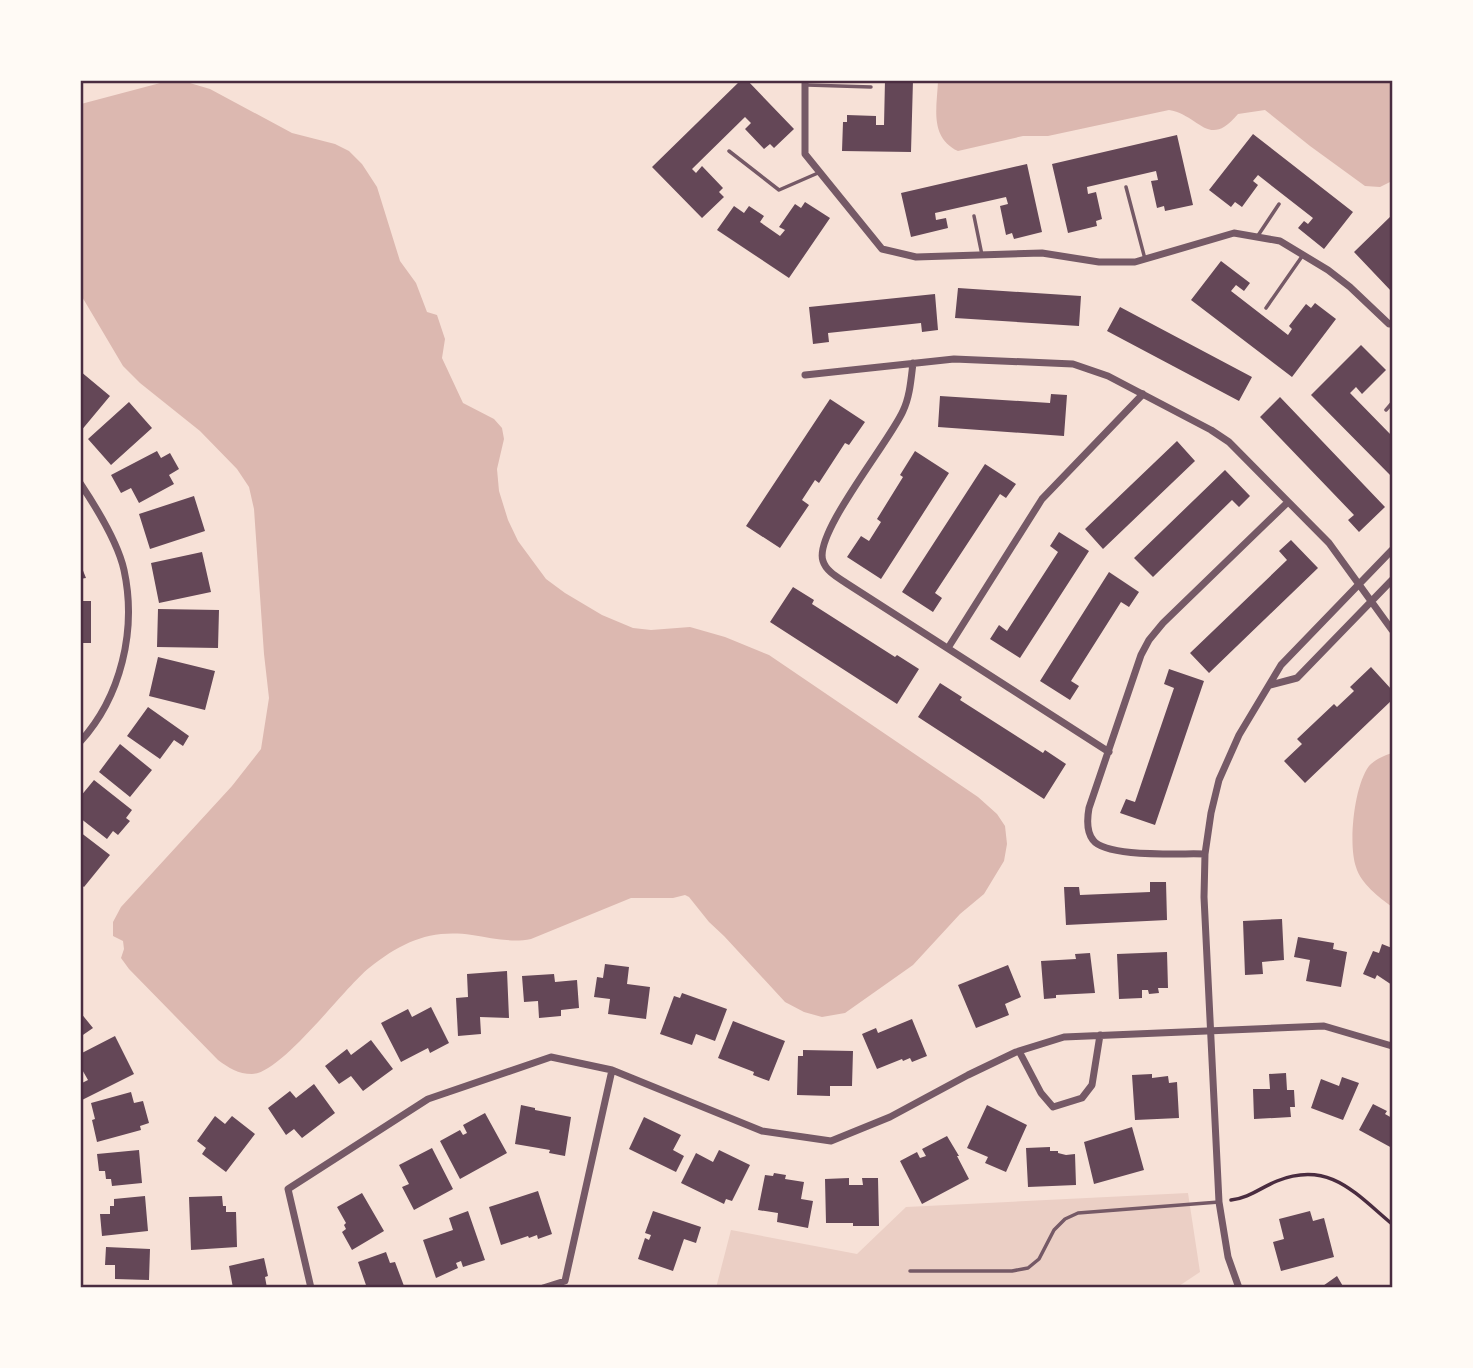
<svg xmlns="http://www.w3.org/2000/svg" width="1473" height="1368" viewBox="0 0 1473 1368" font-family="Literata,serif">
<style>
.green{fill:#ebcfc5}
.water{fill:#dcb8b0}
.building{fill:#644757}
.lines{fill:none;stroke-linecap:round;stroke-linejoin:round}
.path{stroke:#4a2c40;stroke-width:3.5}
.service{stroke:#755966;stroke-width:3.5}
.minor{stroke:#755966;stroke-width:7}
.neatline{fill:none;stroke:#4a2c40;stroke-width:2.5}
</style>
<rect width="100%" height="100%" fill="#f7e1d7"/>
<!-- green -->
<path class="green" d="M1188,1193L1200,1272L1176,1288H716L731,1230L857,1254L906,1207Z"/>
<!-- water -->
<path class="water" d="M183,81L210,89L292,133L335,144L349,151L362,164L377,187L400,261L416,283L427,312L437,315L445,339L442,358L463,403L494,419L502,428L504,439L497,469L499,491L508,520L518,541L546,579L565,593L602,615L633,628L651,630L690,627L725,637L769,655L978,797L997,814L1005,826L1007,844L1004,861L984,894L960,914L913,965L845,1013L822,1017L804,1012L785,1002L724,936L709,922L689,897L685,895L673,898H631L531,939C511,943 492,938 472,935C430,929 402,942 369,968C343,989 281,1074 252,1074C238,1074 229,1068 218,1060L129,969L121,958L124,949L123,941L113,936V922L121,907L232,786L261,749L269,698L264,654L254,509L249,487L237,469L200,431L140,383L123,366L81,295V104L164,82Z
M938,81H1392V181L1380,187L1365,186L1310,146L1265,110L1238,114C1208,150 1200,115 1169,110L1048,136H1023L958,151C929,137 937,107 938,81Z
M1392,753V907C1379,897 1361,884 1356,867C1348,844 1354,786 1369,766C1376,759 1383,756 1392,753Z"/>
<!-- building -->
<path class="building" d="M741,80H747L794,129L774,148L770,144L764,149L745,129L751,123L745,117L692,169L696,173L702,166L723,188L719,192L724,197L702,218L652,167Z
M885,80H913L911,152L842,151L843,122H847V115L876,116V125H884Z
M1253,134L1353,212L1324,249L1298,228L1304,221L1308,224L1313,218L1258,175L1253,181L1258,185L1242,207L1235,202L1231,207L1209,190Z
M1177,135L1193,205L1165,211L1164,206L1157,208L1151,181L1158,180L1156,171L1087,187L1088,194L1096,192L1102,219L1096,221L1097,226L1068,233L1052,164Z
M1027,164L1042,232L1014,239L1012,233L1006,235L1000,206L1008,204L1006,197L935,213L936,220L946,218L948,228L911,237L901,193Z
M805,202L830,218L789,278L717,230L734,206L744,213L749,206L764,216L760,222L780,236L785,230L779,227L795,204L801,208Z
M1392,215V292L1354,252Z
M1221,261L1250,283L1244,291L1236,285L1231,291L1288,335L1292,329L1289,326L1306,304L1311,308L1315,303L1336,319L1292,377L1191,300Z
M958,288L1081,296L1079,326L955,318Z
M935,294L938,330L922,332L921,323L828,333L829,342L813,344L809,307Z
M1120,307L1252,377L1239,401L1107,331Z
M1361,345L1386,370L1362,394L1356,387L1350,393L1392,436V477L1311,395Z
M80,371L110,396L80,432Z
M1051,394L1067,395L1064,436L938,427L940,396L1050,403Z
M1280,397L1385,507L1359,532L1348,520L1354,515L1260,417Z
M830,399L865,422L849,445L845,443L819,483L815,480L802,500L809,505L780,548L746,526Z
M129,402L152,428L111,465L88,439Z
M1177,441L1195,461L1103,549L1085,529Z
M157,451L161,458L170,453L179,469L169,475L174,484L139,503L131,488L121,493L111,475Z
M915,451L949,473L881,579L847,557L861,536L869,541L881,522L877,519L903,477L900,475Z
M985,464L1016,484L1006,498L1000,494L935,593L942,598L933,612L902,592Z
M1225,470L1250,496L1239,507L1232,500L1153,577L1134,558Z
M194,496L205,531L150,549L139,514Z
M1059,532L1089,551L1020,658L990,639L999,625L1007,631L1058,552L1050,546Z
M1291,540L1318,568L1209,673L1190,653L1287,560L1279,551Z
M202,552L211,592L159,603L151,563Z
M80,563L86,578L80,579Z
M1109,572L1139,592L1129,607L1121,602L1071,681L1079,686L1070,700L1040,681Z
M793,587L814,600L812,604L895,657L897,655L919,669L897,704L770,622Z
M80,601H91V643H80Z
M158,609L219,610L218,648L157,647Z
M158,657L215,671L205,710L149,696Z
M1371,667L1392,690V700L1305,783L1284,761L1302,744L1297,739L1334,704L1337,707L1354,691L1350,687Z
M1169,669L1204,681L1155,825L1120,813L1126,799L1135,802L1174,688L1164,684Z
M940,683L962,697L960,700L1043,753L1045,750L1066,764L1044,799L918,717Z
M148,707L189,736L183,746L174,740L160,759L127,736Z
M120,744L152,770L130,797L99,772Z
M94,780L132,810L126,818L130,821L118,835L113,831L107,839L80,818V797Z
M80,832L110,855L84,887L80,884Z
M1150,882H1166L1167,920L1066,925L1064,887H1079L1080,895L1150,892Z
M1282,919L1284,960L1262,962L1263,974L1245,975L1243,921Z
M1298,937L1334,943L1333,949L1347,952L1341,987L1306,981L1310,960L1294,957Z
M1382,944L1392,948V985L1377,975L1375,979L1363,974L1373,951L1379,953Z
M1167,952L1168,988H1158L1159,993L1149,994L1148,990H1142V998L1119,999L1117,954Z
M1090,953L1095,993L1056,995V998L1044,999L1041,961L1076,959L1075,954Z
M605,964L629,967L627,984L650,987L646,1019L608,1014L610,999L594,997L597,977L603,978Z
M1008,965L1021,997L1005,1004L1009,1015L976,1028L958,985Z
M507,971L509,1018L480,1017L481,1034L458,1036L456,998L468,997L467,974Z
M554,974L555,982L577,980L579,1008L561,1010V1016L539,1018L538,1001L524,1002L522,976Z
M682,993L727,1009L715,1041L696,1034L692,1045L660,1034L674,996L680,998Z
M431,1007L449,1043L430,1053L428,1048L401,1062L381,1023L408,1009L412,1017Z
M80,1012L93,1028L80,1037Z
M912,1019L927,1056L912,1062L910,1058L903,1061L902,1059L877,1069L862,1034L876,1028L878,1033Z
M733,1021L785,1041L769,1081L753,1075L754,1072L718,1058Z
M115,1036L134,1074L82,1100L80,1084L88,1080L80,1066V1054Z
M371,1040L393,1069L363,1091L351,1076L339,1084L325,1066L347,1049L351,1055Z
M803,1050L853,1051L852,1086H830V1096L797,1095L798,1056H803Z
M1286,1073L1287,1090H1294L1295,1107H1290L1291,1117L1254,1119L1253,1089H1270L1269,1074Z
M1152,1074V1078L1168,1076L1169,1083L1177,1082L1179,1118L1135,1120L1132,1075Z
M1342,1077L1359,1083L1343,1120L1311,1108L1321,1079L1339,1086Z
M314,1084L335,1113L302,1138L294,1129L286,1135L268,1108L290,1091L296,1098Z
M131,1092L134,1103L143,1101L149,1123L140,1126L141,1130L97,1142L92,1120L95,1119L91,1103Z
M1373,1104L1387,1111L1385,1114L1392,1118V1148L1359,1130Z
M521,1105L535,1108V1110L571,1117L565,1156L549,1153L550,1150L515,1144Z
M987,1105L1027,1125L1006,1172L985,1163L988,1157L967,1148Z
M485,1113L507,1153L460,1179L440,1141L460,1130L463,1135L467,1133L463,1125Z
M215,1116L225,1124L232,1116L255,1134L226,1172L202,1154L206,1148L197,1141Z
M644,1117L681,1135L673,1150L684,1156L676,1172L629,1149Z
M1132,1127L1144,1170L1094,1184L1084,1142Z
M947,1136L959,1156H957L969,1179L922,1204L900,1161L917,1152L920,1158L926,1156L922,1149Z
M1050,1147V1151H1058V1153L1066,1155L1075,1154L1076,1185L1028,1187L1026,1148Z
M432,1148L453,1189L414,1210L402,1187L409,1184L399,1165Z
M139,1150L142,1183L112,1186L111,1179H106L105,1171H99L97,1154Z
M719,1150L750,1165L732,1201L726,1199L724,1204L681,1183L696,1153L713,1162Z
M774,1173L786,1175L785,1179L804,1182L801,1199L813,1201L808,1228L777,1222L778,1213L758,1210L765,1175L773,1176Z
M849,1178V1185H863L862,1178H878L879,1226H853V1223H826L825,1179Z
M538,1191L552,1234L538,1239L537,1235L529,1238L528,1236L501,1245L489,1207Z
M362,1193L384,1231L352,1250L342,1232L346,1229L344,1225L346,1223L337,1207Z
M145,1196L148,1231L102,1236L100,1214H110V1206H114V1199Z
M222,1196L223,1206H226V1212H236L237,1247L191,1250L189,1197Z
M468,1211L485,1260L463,1267L461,1261L456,1263L458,1268L436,1278L423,1240L453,1230L449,1218Z
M653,1211L701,1227L696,1243L684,1239L673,1271L638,1259L645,1238L649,1240L651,1235L645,1233Z
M1310,1211L1313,1221L1324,1218L1334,1257L1281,1271L1273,1242L1284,1239L1279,1219Z
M106,1247L150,1249L149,1280L115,1279V1265H105Z
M386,1252L390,1263L395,1262L404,1286L367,1288L358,1262Z
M264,1258L268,1276L265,1277L267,1288H233L229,1266Z
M1337,1276L1344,1288H1320Z"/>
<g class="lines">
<!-- path -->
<path class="path" d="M1231,1200C1249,1198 1260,1188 1277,1181C1329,1160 1355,1193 1392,1224"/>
<!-- service -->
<path class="service" d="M807,85L871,87
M729,151L779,190L818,173
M1126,187L1145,259
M974,216L982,255
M1257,237L1279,204
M1266,308L1303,255
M1386,410L1392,403
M910,1271H1012L1028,1268L1039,1259L1054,1230L1065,1219L1078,1213L1219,1202"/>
<!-- minor -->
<path class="minor" d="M805,80V154L882,249L916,257L1042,253L1099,262H1135L1234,233L1280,241L1328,270L1350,287L1389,324H1392
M913,363C911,379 910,396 903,411C890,441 813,534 823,561C826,571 837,577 846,583L1109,752
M805,375L954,359L1073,364L1108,376L1211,430L1229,442L1329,543L1392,630
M80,483C96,507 118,543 124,570C137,630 121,697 80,742
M948,648L1042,499L1143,394
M1270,685L1297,678L1392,580
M1205,854C1181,853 1106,858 1093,840C1086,831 1087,819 1089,808L1141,655L1149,640L1163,623L1288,502
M1019,1051L1041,1093L1053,1107L1082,1098L1092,1085L1100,1035
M612,1070L762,1131L831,1141L890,1117L968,1075L1016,1052L1064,1037L1324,1026L1392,1046
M311,1288L288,1189L428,1099L551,1057L612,1070L565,1281L543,1288
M1239,1288L1228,1257L1219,1202L1204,897L1205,854L1211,813L1219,780L1239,735L1281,665L1392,550"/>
</g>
<!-- border -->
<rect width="1473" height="1368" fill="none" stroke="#fffaf5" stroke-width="164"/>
<rect x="82" y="82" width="1309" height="1204" class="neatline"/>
</svg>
